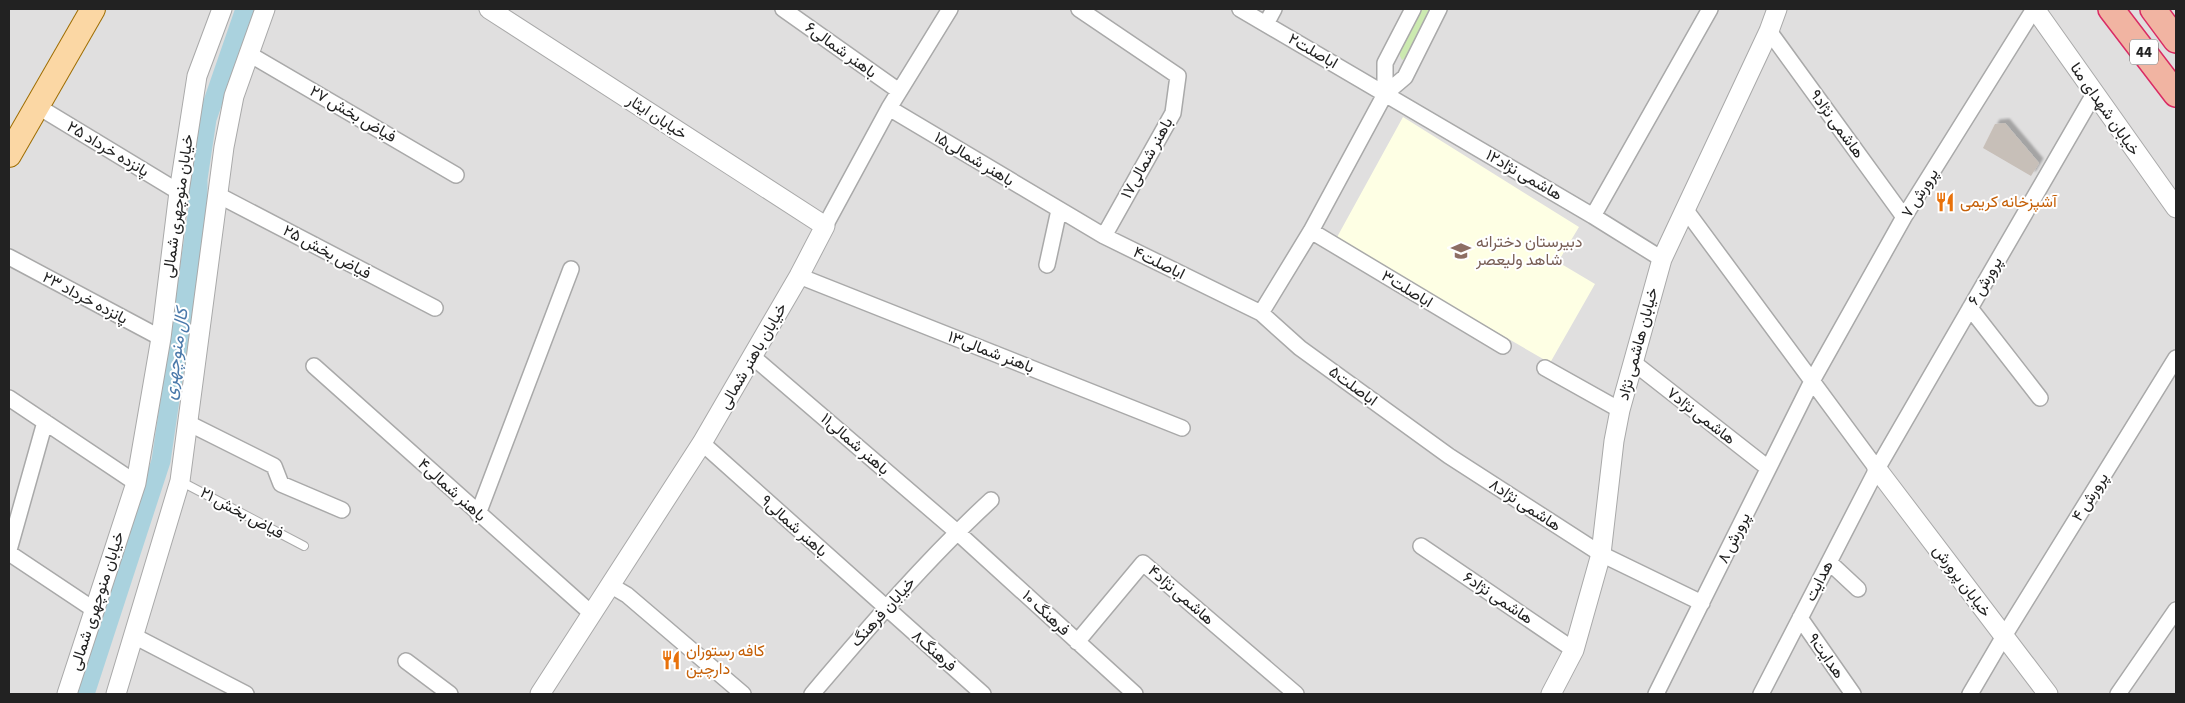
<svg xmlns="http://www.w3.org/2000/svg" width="2185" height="703" viewBox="0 0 2185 703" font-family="'Source Sans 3',Vazirmatn,sans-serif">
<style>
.residential{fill:#e0dfdf}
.education{fill:#feffe4}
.grass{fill:#cceab0}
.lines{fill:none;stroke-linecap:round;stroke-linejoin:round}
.canal{stroke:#aad2de;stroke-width:19}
.building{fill:#c7bfb8;filter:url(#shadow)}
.service-casing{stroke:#a9a9a9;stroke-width:10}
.minor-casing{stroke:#a9a9a9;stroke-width:18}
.tertiary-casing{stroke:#a9a9a9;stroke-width:21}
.primary-casing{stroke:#9e6d01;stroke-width:26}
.trunk-casing{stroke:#da2b64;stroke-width:28}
.service{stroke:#fff;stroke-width:8}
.minor{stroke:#fff;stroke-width:15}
.tertiary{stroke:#fff;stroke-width:19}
.primary{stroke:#fbd7a4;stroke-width:24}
.trunk{stroke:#f1b4a2;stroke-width:25}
.labels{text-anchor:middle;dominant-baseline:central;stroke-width:4;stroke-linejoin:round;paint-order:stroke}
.shield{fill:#fff;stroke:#646464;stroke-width:1}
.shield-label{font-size:15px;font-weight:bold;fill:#222}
.street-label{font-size:16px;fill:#222;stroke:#fff}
.food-label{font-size:16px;fill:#c56008;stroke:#fff;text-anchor:start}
.education-label{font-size:16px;fill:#785e54;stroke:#fff;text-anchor:start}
.water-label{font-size:18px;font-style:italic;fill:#4a79aa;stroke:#fff}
</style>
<defs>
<filter id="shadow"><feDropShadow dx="4.5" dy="-4.5" stdDeviation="1" flood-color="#0004"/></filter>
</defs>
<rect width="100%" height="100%" fill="#f2efe9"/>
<!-- residential -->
<path class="residential" d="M9,9H2176V694H9Z"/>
<!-- education -->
<path class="education" d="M1403,117L1579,227L1558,262L1595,284L1550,363L1336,239Z"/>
<!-- grass -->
<path class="grass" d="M1422,9H1431L1409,55L1402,60L1400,56V52Z"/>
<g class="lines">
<!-- canal -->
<path class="canal" d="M85,694L161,461L198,209V179L207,119L245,9"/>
</g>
<!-- building -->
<path class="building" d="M2005,123L2039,163L2031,176L1983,148L1995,124Z"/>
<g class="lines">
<defs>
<path id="service" d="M180,481L304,546"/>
<path id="minor" d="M783,9L899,91
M1079,9L1178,76L1173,113L1104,236
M1240,9L1593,216L1662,259
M1266,24L1274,9
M1769,31L1904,217
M249,54L456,175
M1385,94V63L1413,9
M37,106L179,192
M889,108L1104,236L1261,313L1300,348L1449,456L1601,554L1702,603
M218,195L435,308
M1685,209L1877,469
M1593,216L1710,9
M825,226L889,108L950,9
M1311,231L1503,346
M9,257L161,338
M1047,265L1059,210
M799,276L1182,428
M1970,308L2040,398
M1261,313L1311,231L1385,94L1405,77L1439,9
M752,356L957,532L1135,694
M1634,363L1768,468
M314,366L591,613
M1545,368L1620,410
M9,398L136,483
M188,423L274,466L281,484L342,510
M702,443L983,694
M478,514L571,269
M1421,546L1574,650
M9,550L45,422
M9,553L93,609
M1829,562L1858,589
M610,585L627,595L743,694
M1800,618L1853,694
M134,636L246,694
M1077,642L1143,563L1296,694
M406,661L450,694
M812,694C869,627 926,560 991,500
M1656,694L1812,381L1904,217L2034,9
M1761,694L1877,469L2094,94
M1970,694L2004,636L2176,358
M2118,694L2176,610"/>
<path id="tertiary" d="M489,9L825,226L799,276L702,443L540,694
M2035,9L2176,208
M1877,469L2048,694
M67,694L136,483L161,338L179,192L197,76L222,9
M116,694L180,481L224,147L234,96L265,9
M1551,694L1574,650L1601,554L1614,441L1620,410L1662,259L1769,31L1777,9"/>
<path id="primary" d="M9,155L93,9"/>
<path id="trunk" d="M2111,9L2176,94
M2153,9L2176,40"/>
</defs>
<!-- service casing -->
<use href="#service" class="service-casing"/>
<!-- minor casing -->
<use href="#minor" class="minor-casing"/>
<!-- tertiary casing -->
<use href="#tertiary" class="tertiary-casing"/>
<!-- primary casing -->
<use href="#primary" class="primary-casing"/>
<!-- trunk casing -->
<use href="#trunk" class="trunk-casing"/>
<!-- service -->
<use href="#service" class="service"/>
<!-- minor -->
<use href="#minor" class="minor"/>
<!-- tertiary -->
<use href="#tertiary" class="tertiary"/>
<!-- primary -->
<use href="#primary" class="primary"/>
<!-- trunk -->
<use href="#trunk" class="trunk"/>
</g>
<!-- icons -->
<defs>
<symbol id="restaurant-bare" viewBox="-9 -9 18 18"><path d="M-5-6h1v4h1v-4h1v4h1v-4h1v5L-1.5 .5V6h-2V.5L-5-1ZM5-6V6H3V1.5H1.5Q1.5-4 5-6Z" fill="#e8710a" stroke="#fff" stroke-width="2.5" paint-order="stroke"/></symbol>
<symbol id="school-bare" viewBox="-9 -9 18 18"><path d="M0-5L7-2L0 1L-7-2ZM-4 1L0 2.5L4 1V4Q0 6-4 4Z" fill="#8d6e63" stroke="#fff" stroke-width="2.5" paint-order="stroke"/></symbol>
</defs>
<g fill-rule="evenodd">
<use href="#restaurant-bare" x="1931" y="188" width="28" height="28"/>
<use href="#school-bare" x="1447" y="237" width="28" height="28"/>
<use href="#restaurant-bare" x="657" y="646" width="28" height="28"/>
</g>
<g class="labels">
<!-- shield labels -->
<rect class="shield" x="2130" y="39.5" width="28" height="25" rx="4"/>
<g class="shield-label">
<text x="2144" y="52">44</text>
</g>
<!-- street labels -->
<g class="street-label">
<text transform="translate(841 50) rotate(36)">باهنر شمالی۶</text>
<text transform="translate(1313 51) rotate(30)">اباصلت۲</text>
<text transform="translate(2105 109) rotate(55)">خیابان شهدای منا</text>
<text transform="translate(353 114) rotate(30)">فیاض بخش ۲۷</text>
<text transform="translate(657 117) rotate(33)">خیابان ایثار</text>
<text transform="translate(1837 124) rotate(54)">هاشمی نژاد۹</text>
<text transform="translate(108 149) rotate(31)">پانزده خرداد ۲۵</text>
<text transform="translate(1147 158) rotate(-61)">باهنر شمالی۱۷</text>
<text transform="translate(974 159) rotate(31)">باهنر شمالی۱۵</text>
<text transform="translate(1524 175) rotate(30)">هاشمی نژاد۱۲</text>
<text transform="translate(1920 193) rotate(-58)">پرورش ۷</text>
<text transform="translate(178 206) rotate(-82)">خیابان منوچهری شمالی</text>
<text transform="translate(327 252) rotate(28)">فیاض بخش ۲۵</text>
<text transform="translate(1159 263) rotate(26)">اباصلت۴</text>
<text transform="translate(1985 281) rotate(-60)">پرورش ۶</text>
<text transform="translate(1407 289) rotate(31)">اباصلت۳</text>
<text transform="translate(85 298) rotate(28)">پانزده خرداد ۲۳</text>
<text transform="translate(1638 344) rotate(-75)">خیابان هاشمی نژاد</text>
<text transform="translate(991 352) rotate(21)">باهنر شمالی۱۳</text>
<text transform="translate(753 356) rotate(-60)">خیابان باهنر شمالی</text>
<text transform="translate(1353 386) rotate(36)">اباصلت۵</text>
<text transform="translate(1701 416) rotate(38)">هاشمی نژاد۷</text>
<text transform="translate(855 444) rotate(41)">باهنر شمالی۱۱</text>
<text transform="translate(452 490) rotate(42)">باهنر شمالی۴</text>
<text transform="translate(2090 497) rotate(-58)">پرورش ۴</text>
<text transform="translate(1525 505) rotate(33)">هاشمی نژاد۸</text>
<text transform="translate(242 513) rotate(28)">فیاض بخش ۲۱</text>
<text transform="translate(794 526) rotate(42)">باهنر شمالی۹</text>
<text transform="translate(1734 538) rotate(-64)">پرورش ۸</text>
<text transform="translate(1819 581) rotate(-63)">هدایت</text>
<text transform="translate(1962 581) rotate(53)">خیابان پرورش</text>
<text transform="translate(1181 595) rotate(41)">هاشمی نژاد۴</text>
<text transform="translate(1498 598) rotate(34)">هاشمی نژاد۶</text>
<text transform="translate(97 601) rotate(-72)">خیابان منوچهری شمالی</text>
<text transform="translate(883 612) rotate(-48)">خیابان فرهنگ</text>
<text transform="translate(1046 613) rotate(43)">فرهنگ ۱۰</text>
<text transform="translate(934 651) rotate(41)">فرهنگ۸</text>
<text transform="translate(1826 656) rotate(55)">هدایت۹</text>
</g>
<!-- food labels -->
<g class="food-label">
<text x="1960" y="202">آشپزخانه کریمی</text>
<text x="686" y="651">کافه رستوران<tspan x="686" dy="18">دارچین</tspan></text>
</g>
<!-- education labels -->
<g class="education-label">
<text x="1476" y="242">دبیرستان دخترانه<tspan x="1476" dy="18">شاهد ولیعصر</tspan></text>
</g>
<!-- water labels -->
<g class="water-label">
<text transform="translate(176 354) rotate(-82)">کال منوچهری</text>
</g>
</g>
<!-- border -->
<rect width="2185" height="703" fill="none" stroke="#222222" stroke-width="20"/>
</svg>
